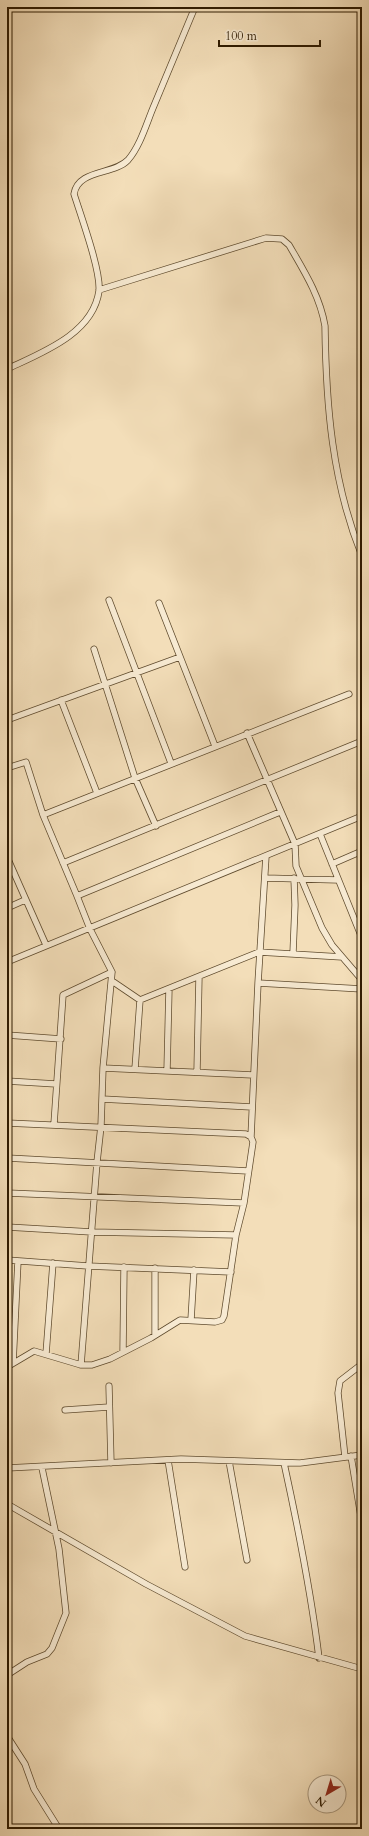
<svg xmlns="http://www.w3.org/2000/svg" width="369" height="1836" viewBox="0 0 369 1836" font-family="Cardo,serif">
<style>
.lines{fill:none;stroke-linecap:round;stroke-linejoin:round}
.street-casing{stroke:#5f4b2e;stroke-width:7}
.street{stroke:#f7ead2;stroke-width:5.5}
</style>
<rect width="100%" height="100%" fill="#f3deb9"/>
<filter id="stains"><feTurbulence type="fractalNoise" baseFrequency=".005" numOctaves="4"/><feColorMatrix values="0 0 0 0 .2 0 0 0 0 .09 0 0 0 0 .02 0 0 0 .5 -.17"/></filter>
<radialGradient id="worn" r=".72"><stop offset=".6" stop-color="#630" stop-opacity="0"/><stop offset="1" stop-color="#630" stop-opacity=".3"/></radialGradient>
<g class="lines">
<defs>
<path id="street" d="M99,290L266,238L282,239L289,245C304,271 320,296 325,326C326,405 332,482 362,556
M7,369C41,353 93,334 99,291C101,271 81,216 74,194C78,169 114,175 128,160C140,146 146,125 153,108C167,74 181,41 195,7
M109,600L171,763
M159,603L215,746
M94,649L135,778L156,826
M361,678L362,680
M61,700L97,793
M7,720L180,657
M247,733L295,844L296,866L322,928L332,945L362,980
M7,768L26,762L43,815L77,896L90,929L112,972L103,1068L101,1126L97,1162L81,1365
M43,815L349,694
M320,834L362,938
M7,857L46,945
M63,863L362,741
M332,864L362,851
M265,878L338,880
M77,896L280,812
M7,908L25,900
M293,953L295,905L294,878
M7,962L362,816
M112,981L140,1000L259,952L342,957
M258,983L362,989
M7,1035L61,1039
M103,1068L253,1075
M135,1069L140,1000
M167,1071L169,989
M197,1072L199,977
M7,1081L56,1084
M102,1099L252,1107
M7,1123L246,1134L251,1137
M54,1124L63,995L112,972
M7,1158L248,1171
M7,1193L244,1203
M7,1227L92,1232L236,1235
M7,1260L88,1266L231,1272
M155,1268V1335
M191,1320L194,1270
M123,1352L124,1267
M46,1354L53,1263
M13,1363L18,1261
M7,1367L34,1351L81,1365H92L110,1359L151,1338L180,1320L215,1322L222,1320L224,1316L236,1235L244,1203L253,1142L251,1137L258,983L266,856
M109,1386L111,1463
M65,1410L109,1407
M351,1456L362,1523
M345,1457L338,1393L340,1381L362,1364
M168,1460L185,1567
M229,1461L247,1560
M284,1463C298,1527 311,1592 319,1658
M7,1468L181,1459L300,1463L362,1455
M7,1504L146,1584L245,1636L362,1669
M7,1675L27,1662L47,1654L52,1648L66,1613L59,1549L42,1468
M7,1736L25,1764L34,1789L59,1829"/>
</defs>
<!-- street casing -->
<use href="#street" class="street-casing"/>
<!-- street -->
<use href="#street" class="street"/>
</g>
<!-- margin -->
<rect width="369" height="1836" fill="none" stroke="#f3deb9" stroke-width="24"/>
<rect x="8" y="8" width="353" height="1820" fill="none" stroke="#2e1a00" stroke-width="2"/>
<rect x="12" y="12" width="345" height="1812" fill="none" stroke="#2e1a00"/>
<!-- north arrow -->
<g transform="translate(327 1794) rotate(218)"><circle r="19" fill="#f7ead2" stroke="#a7977e"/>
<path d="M0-3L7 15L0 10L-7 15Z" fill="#8f2418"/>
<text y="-6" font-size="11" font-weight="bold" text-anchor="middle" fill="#2e1a00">N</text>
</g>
<!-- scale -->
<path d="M219 40v6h101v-6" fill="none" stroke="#2e1a00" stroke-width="2"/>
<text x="225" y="40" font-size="12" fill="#2e1a00" stroke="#f7ead2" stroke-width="3" paint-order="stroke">100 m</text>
<rect width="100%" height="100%" filter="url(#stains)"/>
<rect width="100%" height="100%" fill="url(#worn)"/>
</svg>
